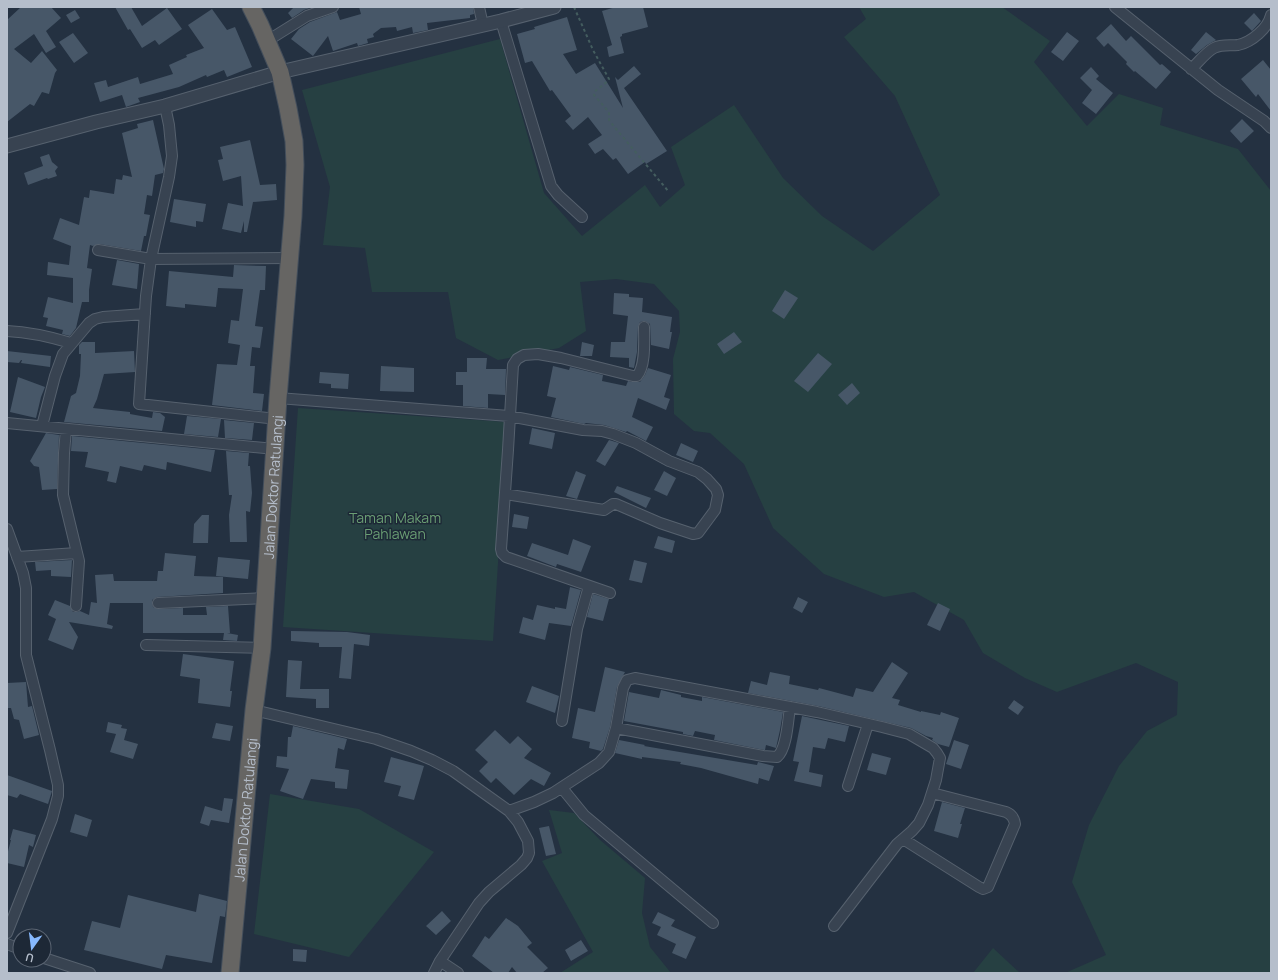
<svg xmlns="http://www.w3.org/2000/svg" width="1278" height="980" viewBox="0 0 1278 980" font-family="Manrope,sans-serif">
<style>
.green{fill:#264042}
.building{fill:#475768}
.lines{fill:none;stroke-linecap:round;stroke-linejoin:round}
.minor-casing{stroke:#56616e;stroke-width:12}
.tertiary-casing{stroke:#56616e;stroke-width:15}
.trunk-casing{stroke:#434e5b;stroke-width:19}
.path{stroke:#445d5f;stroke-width:2;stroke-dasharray:3 3;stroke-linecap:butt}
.minor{stroke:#384351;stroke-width:10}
.tertiary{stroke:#384351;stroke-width:13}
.trunk{stroke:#666563;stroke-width:17}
.labels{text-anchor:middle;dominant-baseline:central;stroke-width:3;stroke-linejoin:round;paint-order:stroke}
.street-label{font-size:14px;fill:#b5becb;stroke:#1d2836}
.park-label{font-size:14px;fill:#6a9e74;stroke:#1d2836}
</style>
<rect width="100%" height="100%" fill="#243141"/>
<!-- green -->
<path class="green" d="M859,7H1002L1050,41L1034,62L1087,126L1119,94L1163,108L1160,125L1238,149L1271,191V973H1065L1106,955L1072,882L1089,825L1119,766L1147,731L1177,715L1178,682L1136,663L1057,692L1025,678L983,653L964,620L914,592L884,597L824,574L773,528L744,464L710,433L694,431L674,414L673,359L680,332L679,311L654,284L616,279L580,282L586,331L559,348L498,360L456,338L448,292H372L365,248L323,245L330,187L302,90L500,39L544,193L582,236L645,185L660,207L685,185L671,147L734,105L783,178L822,216L873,251L940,195L895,96L844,37L866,19Z
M298,408L507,422L493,641L283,627Z
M270,794L359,809L434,852L349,957L254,934Z
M549,810L574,813L600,840L645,878L642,913L650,947L671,973H560L593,952L542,861L562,853Z
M993,948L1020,973H973Z"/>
<!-- building -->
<path class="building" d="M21,7H51L61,18L46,31L56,47L46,53L34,34L14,49L31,63L42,51L57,70L55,73L49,94L42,92L34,106L30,104L7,122V20Z
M115,7H131L142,26L167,8L182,29L159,45L155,40L142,48L130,29L128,30Z
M294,7H313L304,10L292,18L288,13Z
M359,7H473L474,14L470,15V18L427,23L428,30L413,33L412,27L397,31L396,27L381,28L373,34L374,37L367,39L368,43L358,46L357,43L333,51L328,36L313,56L291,39L299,29L310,22L337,12L340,20L361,14Z
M616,7H643L648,27L622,34V36L620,37L624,53L609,57L607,47L612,45L602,11Z
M212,9L227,30L235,27L252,67L227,77L224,70L207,77L206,75L179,87L138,98L140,102L126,107L122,95L100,102L94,83L106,80L108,87L138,77L140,84L173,74L169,65L187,57L186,55L204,48L188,25Z
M75,10L80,18L71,23L66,15Z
M1254,13L1261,21L1252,31L1244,23Z
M567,17L577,50L563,54L576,74L595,63L623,108L615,77L618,80L634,66L641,74L624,88L667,151L646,164L645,162L628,174L616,158L613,160L603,149L595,154L588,144L602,135L588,117L573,130L565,121L571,116L552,90L550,91L532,61L525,63L517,34L535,29L534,27Z
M1111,24L1126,41L1131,36L1160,65L1162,64L1171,72L1156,89L1135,71L1134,72L1126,64L1127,62L1108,43L1104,47L1096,38Z
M1067,32L1079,41L1063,61L1051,52Z
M1206,32L1216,40L1207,45L1196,54L1191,50Z
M73,33L88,53L74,63L59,42Z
M1263,60L1271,70V111L1258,94L1256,97L1241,79Z
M1091,67L1099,76L1096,79L1113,93L1096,114L1082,103L1092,90L1080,78Z
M1242,119L1254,131L1241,143L1230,131Z
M153,120L164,169L163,173L155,175L152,196L147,195L144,214L150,215L146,236H144L141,251L99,244L93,246L90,245L87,268L92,269L89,290V302H82L76,328L70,336L62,334L63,330L46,326L48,318L43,317L48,297L73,303V278L47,275L48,262L69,265L71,246L53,239L60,218L79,225L84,197L89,198L90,190L114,194L116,179L122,180L123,175L132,177L122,133L138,128L137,124Z
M250,140L260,185L276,184L277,200L253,202L247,232H244V221L241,233L222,229L228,203L243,206L241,176L223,181L218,160L223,159L220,147Z
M49,154L52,162L58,167L55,171L57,176L48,179L47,178L28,185L24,173L43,166L40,157Z
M174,199L206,204L203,222L196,221V227L170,222Z
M117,260L139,264L137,289L112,285Z
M234,265L266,266L265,290H260L255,326L263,327L260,348L252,347L250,366H255L253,393L264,394L262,411L212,405L217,364L237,365L240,345L228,343L231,320L239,321L243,289L218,288L216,307L185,304V308L166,306L169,271L233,277Z
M785,290L798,298L784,319L772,311Z
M614,293L629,294V297L643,298L642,312L672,317L670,332H672L669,349L651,345L650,324L647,322L644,321L640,322L638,327L637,352L634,368L629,367V358L610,357L611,342H625L628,316L613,314Z
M734,332L742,342L724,354L717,344Z
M82,342H95V353L134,351L135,372L104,374L97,399L93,408L130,412V414L152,418L153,412L160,413L165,417L162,431L64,422L71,396L76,393L80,376L81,354H79V345Z
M582,342L594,345L592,356H580Z
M7,351L51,356L50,367L21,363L22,360H21L19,363L7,362Z
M818,353L832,364L808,392L794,381Z
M467,358H487L486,369H506L505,395L488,394V408L463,406V385H456V372H467Z
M381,366L414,368V392L380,391Z
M553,366L569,370L570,367L603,375L602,381L626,386L628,381L633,382H640L645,375L648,368L671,375L664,397L670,399L666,410L638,398L632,417L653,427L646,441L627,431L626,432L604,425L586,423L584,424L551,417L556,398L547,396Z
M320,372L349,374L348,389L331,388V384L319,383Z
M18,377L45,387L41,397L36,418L10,412Z
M852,383L860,393L847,405L838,395Z
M187,416L221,419L218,437L184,434Z
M224,420L254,423L252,440L225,438Z
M532,428L555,433L552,449L529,444Z
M46,433L59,435L57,489L42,490L39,467L34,466L30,461Z
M72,436L215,450L211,472L167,462L166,470L144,465L142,471L120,466L116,483L107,481L109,472L85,467L88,452L71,451Z
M609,440L619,443L605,466L596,461Z
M681,443L698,451L693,462L676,455Z
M226,451L249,453L248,466H250L252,493L250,512L246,511L247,542H230L229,515L232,495H229Z
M576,471L586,475L577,499L566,496Z
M664,471L676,478L667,496L654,490Z
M617,486L651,498L646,508L614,492Z
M514,514L529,517L527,529L512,527Z
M202,515H209L208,543H193L194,524Z
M658,536L675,541L672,553L654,548Z
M573,539L591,546L581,572L557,564L556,567L527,556L532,543L568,555Z
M165,553L196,556L194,576L223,577V593L157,597L152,600L153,607L158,609L183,608V615H207L206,607L228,606L230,633H227L238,635L237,641L223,640L224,633H143V603H110L107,624L113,626L112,629L69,622L78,637L73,650L48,640L56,619L48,615L55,600L70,606L73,612H76L80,611L89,615L91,602L97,603L95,575L113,574L114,581H157L158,571H163Z
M218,557L250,560L248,579L216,576Z
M72,560L71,577L51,576V570L36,571L35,562Z
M634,560L647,563L642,583L629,580Z
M570,587L581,590L571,626L549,623L545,640L519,633L523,617L533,620L537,605L555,609V607L566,609Z
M593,594L609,599L603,621L587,617Z
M798,597L808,602L802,613L793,608Z
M938,603L950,609L940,631L927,625Z
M291,631L347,632L370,635L369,646L354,644L351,679L339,678L342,647H319V643L291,641Z
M183,654L234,661L230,691H232L230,707L198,703L200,679L180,676Z
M288,660L302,661L300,689H329V708H316V699L286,697Z
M892,662L908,673L892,698L900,700L898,705L921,712V711L940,715L941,712L959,718L949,747L938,744L932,740L933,738L926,736L911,728L818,706L748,693L751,681L767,685L770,672L790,676L789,684L818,690L819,688L853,697L856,688L873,692Z
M605,667L625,672L617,687L610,727L603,749L601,751L589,748L590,742L572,738L578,708L595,712Z
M26,682L28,707L32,706L39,735L24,739L19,720L14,719L11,708H7V683Z
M532,686L559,696L555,713L526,702Z
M661,690L681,695V697L702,701V697L783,712L780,730L776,748L766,745L765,750H764L714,740L715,735L695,731L693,736L683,734V732L624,721L629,692L659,698Z
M1014,700L1024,707L1018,715L1008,708Z
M802,716L849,726L845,742L828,738L825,749L813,747L809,772L823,775L821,787L794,781L799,762L793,761Z
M108,722L122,725L121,728L127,729L124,740L138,744L133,759L110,752L116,734L106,732Z
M216,723L233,726L230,741L212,738Z
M293,726L347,739L344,750L338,748L335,768L349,770L347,789L335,788V782L311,779L303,799L280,791L289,769L276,767L277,756L287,757L288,737H291Z
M495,730L510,744L518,736L532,749L524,758L551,773L544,786L531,779L514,795L496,778L491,783L479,771L488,762L475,750Z
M619,740L645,745L644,746L757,765L758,762L774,766L769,781L759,778L758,784L701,768L680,764L681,762L642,757V759L615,753Z
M954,740L969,745L961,769L946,764Z
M872,753L891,758L886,775L867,770Z
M391,757L424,766L414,800L398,796L401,786L384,782Z
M7,775L52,791L48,804L20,794L17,798L7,795Z
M224,798L233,799L229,823L211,820L209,826L200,823L205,806L222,811Z
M942,802L965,808L960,824H962L958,838L934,831Z
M75,814L92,820L87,837L70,832Z
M549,826L556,854L546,856L539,828Z
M13,829L36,835L33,847L29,845L24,867L7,863V855L11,840H10Z
M199,894L227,901L225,917L220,916L212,963L166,955L162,969L84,950L92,921L120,928L128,895L196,912Z
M442,911L451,921L436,935L426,926Z
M658,912L675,920L671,926L696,937L686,959L672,953L676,944L657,935L661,927L652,923Z
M506,918L518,926L532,943L527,947L548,968L542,973H517L512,967L508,973H494L472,956L485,936L489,939Z
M581,940L588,951L571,961L565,950Z
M293,949L307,950L306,962L293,961Z"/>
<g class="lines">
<defs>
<path id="minor" d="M479,7L483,25
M1115,7L1218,90L1264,121L1271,128
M501,21L551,186L558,195L582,217
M267,41L307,16L333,7
M1191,69C1198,63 1206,52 1214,48C1222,44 1230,46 1238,45C1252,42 1268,28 1271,15
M165,106L169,125L172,156L169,177L151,259L146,296L139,404L277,419
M98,250L151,259L290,258
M7,331C29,332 51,337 71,343
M278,398L509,416L583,430L602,431L613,434L636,443L669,461L698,472L707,479L716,489L718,495L715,510L698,533L693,534L660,523L616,504H613L604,510L505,494
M7,423L275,449
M42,426L55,376L63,354L89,323L95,319L103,317L145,314
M66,429L64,453L63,495L79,561L76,606
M7,529L23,573L26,588V655L50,750L58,785V796L52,819L7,933
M17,557L77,553
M610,593L506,557L502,553L501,549L508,450L513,365L517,359L524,355L538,354L561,358L633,376H637C646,366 644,340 644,327
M158,603L265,598
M146,645L262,648
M254,710L376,739L411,751L432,760L453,771L509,811L518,822L528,841L529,853L527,858L521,865L489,892L479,903L440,961L434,973
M562,721L577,629L589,586
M616,728L623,688L627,680L635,678L817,712L882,727L909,734L933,748L937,753L940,758L936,780L928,805L919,823L912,831L897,844L834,926
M848,786L868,724
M562,788L584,815L713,923
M509,811L534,802L553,793L599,763L609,752L616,728L763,756L777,757C787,749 788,720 790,707
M903,839L979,887L983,889L988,887L1015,824C1014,817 1011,814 1006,812L932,793
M7,944L20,949
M44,958L90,973
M440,961L458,973"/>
<path id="tertiary" d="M7,146L96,122L165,106L280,72L501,21L554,7"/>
<g id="trunk">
<path id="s1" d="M230,973L254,710L262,648L278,398L293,216L295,165L294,141L288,108L280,72L260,25L251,7"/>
</g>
</defs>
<!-- minor casing -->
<use href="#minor" class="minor-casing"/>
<!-- tertiary casing -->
<use href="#tertiary" class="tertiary-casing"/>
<!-- trunk casing -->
<use href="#trunk" class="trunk-casing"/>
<!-- path -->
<path class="path" d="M574,7L593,50L609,79L608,81L594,92V95L609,112V120L612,124L669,192"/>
<!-- minor -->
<use href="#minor" class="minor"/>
<!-- tertiary -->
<use href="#tertiary" class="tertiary"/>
<!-- trunk -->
<use href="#trunk" class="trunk"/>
</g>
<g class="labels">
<!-- street labels -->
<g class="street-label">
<text stroke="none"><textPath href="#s1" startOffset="488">Jalan Doktor Ratulangi</textPath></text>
<text stroke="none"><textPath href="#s1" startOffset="164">Jalan Doktor Ratulangi</textPath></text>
</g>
<!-- park labels -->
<g class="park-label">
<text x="395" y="517">Taman Makam<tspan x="395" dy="16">Pahlawan</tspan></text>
</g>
</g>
<!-- border -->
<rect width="1278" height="980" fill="none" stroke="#b5becb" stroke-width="16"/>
<!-- north arrow -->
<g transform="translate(32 948) rotate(194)"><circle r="19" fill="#1d2836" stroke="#5a6472"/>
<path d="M0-3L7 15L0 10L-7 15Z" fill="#87b9fe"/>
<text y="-6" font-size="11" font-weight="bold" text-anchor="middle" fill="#b5becb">U</text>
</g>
</svg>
